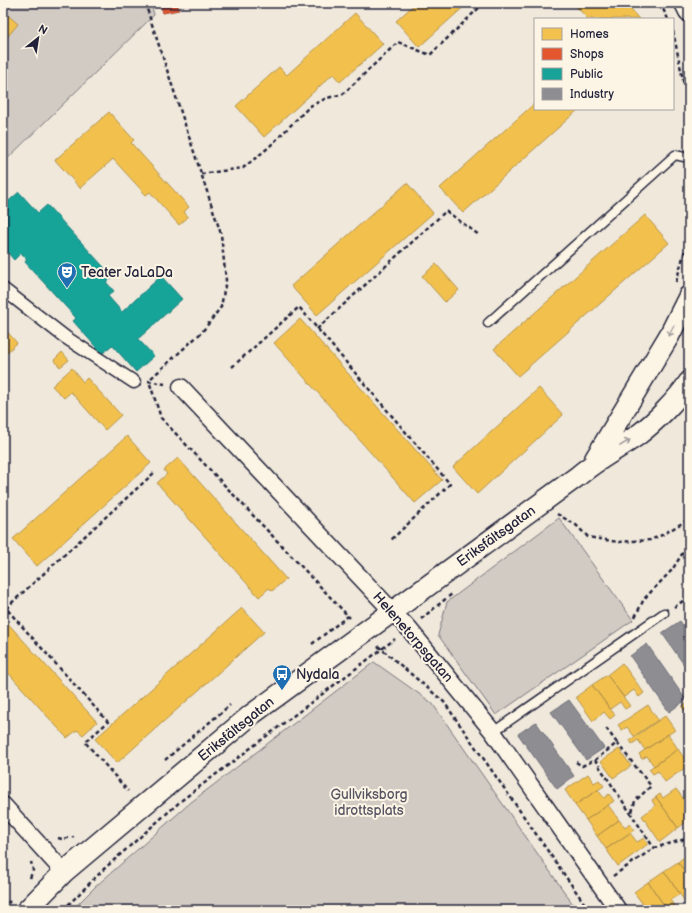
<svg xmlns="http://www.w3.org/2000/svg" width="692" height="913" viewBox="0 0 692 913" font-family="'Balsamiq Sans',sans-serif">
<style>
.green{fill:#d1cbc3;stroke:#7a767f}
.homes{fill:#f2c14e;stroke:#b49148}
.shops{fill:#e4572e;stroke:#aa4732}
.public{fill:#17a398;stroke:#1a7c7c}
.industry{fill:#8d8d92;stroke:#6d6d78}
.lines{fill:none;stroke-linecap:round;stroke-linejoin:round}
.service-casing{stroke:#22223b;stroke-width:11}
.pedestrian-casing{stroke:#22223b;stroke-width:15}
.minor-casing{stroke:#22223b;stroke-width:19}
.tertiary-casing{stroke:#22223b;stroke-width:23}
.path{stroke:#22223b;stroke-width:2.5;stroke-dasharray:4 3;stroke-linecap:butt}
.service{stroke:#fcf5e5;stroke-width:8}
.pedestrian{stroke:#fcf5e5;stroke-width:12}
.minor{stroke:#fcf5e5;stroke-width:16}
.tertiary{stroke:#fcf5e5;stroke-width:20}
.oneway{stroke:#9a9698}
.labels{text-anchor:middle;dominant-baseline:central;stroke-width:4;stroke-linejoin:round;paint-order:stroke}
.poi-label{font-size:14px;fill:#22223b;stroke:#fcf5e5;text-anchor:start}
.street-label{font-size:14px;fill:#22223b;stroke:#fcf5e5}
.park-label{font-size:14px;fill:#575564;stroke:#fcf5e5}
</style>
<rect width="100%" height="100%" fill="#efe8db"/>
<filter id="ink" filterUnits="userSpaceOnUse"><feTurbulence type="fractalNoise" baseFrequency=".025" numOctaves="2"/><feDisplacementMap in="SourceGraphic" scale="8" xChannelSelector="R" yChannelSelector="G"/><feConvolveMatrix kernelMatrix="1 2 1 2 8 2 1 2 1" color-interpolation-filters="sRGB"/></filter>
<g filter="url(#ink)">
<!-- green -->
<path class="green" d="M3,3H151L154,15L3,163Z
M559,518L633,620L496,715L438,635L447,602Z
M374,662L432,703L577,910H72L95,887L190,803Z"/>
<!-- homes -->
<path class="homes" d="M416,3H468L419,47L396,21Z
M573,3H625L639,19H588Z
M3,11L18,24L3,42Z
M355,13L383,44L340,82L333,74L264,137L236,106L279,67L287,75Z
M535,103V109H579L463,213L440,188Z
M109,112L134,140L131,143L189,207L184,212L188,217L179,225L150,192L146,195L113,159L80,188L55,160Z
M407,183L433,213L317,315L291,286Z
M645,215L669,243L518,376L494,349Z
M436,264L459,290L445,302L422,276Z
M300,319L442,480L415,503L274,343Z
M3,327L17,343L3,356Z
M62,352L69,360L60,367L54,360Z
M72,368L83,382L87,378L121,415L105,430L71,392L64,398L52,386Z
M539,388L563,415L477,494L453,467Z
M127,436L151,463L37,566L13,539Z
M178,458L286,579L272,591L269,588L259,597L157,483L167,474L164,470Z
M242,608L264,632L117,763L95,739Z
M3,618L97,722L83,735L77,730L67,738L3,667Z
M622,663L644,693L639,697L634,690L624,697L607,675Z
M607,675L630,706L625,709L620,702L610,709L592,685Z
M592,685L615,715L610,719L604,712L593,721L576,697Z
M689,702V716L682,707Z
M648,705L658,720L634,736L627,727L622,730L618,725Z
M665,716L675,730L645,750L638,740L632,744L630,740Z
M668,734L678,749L654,766L647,756L642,759L639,754Z
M619,749L631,766L613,778L601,761Z
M678,749L689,765L665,782L658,771L653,774L649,769Z
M588,774L594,783L599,780L604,786L575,805L565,790Z
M676,789L689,806V820L678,828L656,797L660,794L663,798Z
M598,790L604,798L609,794L614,801L586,820L575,805Z
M656,797L678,828L660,842L642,816L655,806L652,800Z
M608,805L619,820L597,836L586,820Z
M619,820L625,828L630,824L634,830L606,849L597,836Z
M630,833L637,842L644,838L648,844L618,866L606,849Z
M689,853V878L678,862Z
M678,862L689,878V888L685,891L689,897L684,900L664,871Z
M664,871L680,894L670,900L675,907L671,910H667L648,882Z
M648,882L664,905L657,910H647L634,892Z"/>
<!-- shops -->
<path class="shops" d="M160,3H177L179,10L163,13Z"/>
<!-- public -->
<path class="public" d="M19,192L38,213L47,205L113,277L106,282L114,291L108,296L122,312L161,276L182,299L138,339L154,356L136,372L112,345L102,354L73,321L76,318L25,262L27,259L21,253L14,260L3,247V206Z"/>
<!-- industry -->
<path class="industry" d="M680,621L689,634V672L662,633Z
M647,644L686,700L669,712L630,656Z
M569,700L604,748L586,760L551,712Z
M536,722L574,776L557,789L518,734Z"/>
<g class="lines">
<defs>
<path id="service" d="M488,323L675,155L689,158
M493,732L664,613"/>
<path id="pedestrian" d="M3,289L65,337L134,382"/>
<path id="minor" d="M181,387L409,629L493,732L618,910
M3,805L64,872"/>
<path id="tertiary" d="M685,3L689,11
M595,459L669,336L689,296
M27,910L64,872L251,715L578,476C596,460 618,449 638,435C654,423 678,399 689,382"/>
</defs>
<!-- service casing -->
<use href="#service" class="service-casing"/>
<!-- pedestrian casing -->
<use href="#pedestrian" class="pedestrian-casing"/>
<!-- minor casing -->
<use href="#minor" class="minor-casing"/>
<!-- tertiary casing -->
<use href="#tertiary" class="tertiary-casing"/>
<!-- path -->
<path class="path" d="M145,3L221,234L226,280L221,307L202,332L149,380
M660,3L668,19
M673,31L689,109
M201,174L243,168L268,148L310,106L327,98L343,94L398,42L430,55L484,3
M676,282L689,236
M317,329L446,211L479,235
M232,367L299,307L450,484L391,540
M148,381L165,384
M150,384L161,418L350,618
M557,514L576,525L588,537L618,542L650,540L662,535L689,519
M3,605L108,722L85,742L128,791
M674,607L689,597
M6,608L155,472
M635,617L644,599L672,570L689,543
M421,619L453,593
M312,644L348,616
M378,646L444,702L589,910
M686,685H689
M617,743L651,786L635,801L632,812
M165,760L230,705
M595,760L617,743L606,728
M576,762L582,766L595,760L654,848
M58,838L62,839L74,837
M613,876L654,848L689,838
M30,878L33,870L31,862
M3,908L10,901
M63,910L105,868L182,800L395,639"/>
<!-- service -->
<use href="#service" class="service"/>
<!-- pedestrian -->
<use href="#pedestrian" class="pedestrian"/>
<!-- minor -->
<use href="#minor" class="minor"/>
<!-- tertiary -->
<use href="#tertiary" class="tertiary"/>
</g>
<!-- one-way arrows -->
<defs><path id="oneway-shaft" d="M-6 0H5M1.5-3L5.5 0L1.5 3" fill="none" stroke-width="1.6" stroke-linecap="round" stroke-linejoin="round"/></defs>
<g class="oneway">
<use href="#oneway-shaft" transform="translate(671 331) rotate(118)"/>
<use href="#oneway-shaft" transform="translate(625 443) rotate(-32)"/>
</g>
</g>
<!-- icons -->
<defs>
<symbol id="theatre-pin" viewBox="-11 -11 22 30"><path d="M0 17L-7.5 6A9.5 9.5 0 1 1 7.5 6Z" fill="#1f6fb2" stroke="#fcf5e5"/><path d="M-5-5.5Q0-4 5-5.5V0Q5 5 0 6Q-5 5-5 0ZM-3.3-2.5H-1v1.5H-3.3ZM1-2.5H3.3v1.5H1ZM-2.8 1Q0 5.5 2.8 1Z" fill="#fff"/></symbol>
<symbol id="bus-pin" viewBox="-11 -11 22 30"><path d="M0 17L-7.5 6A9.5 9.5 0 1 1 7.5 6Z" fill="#1f6fb2" stroke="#fcf5e5"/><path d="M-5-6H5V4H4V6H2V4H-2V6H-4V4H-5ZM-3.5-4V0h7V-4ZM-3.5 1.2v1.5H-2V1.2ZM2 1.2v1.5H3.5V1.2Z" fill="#fff"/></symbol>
</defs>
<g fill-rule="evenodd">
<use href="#theatre-pin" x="56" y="261" width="22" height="30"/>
<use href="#bus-pin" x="271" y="663" width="22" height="30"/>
</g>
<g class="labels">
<!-- poi labels -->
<g class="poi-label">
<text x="81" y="272">Teater JaLaDa</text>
<text x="296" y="674">Nydala</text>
</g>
<!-- street labels -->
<g class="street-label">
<text transform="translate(496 536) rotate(-36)">Eriksfältsgatan</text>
<text transform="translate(413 637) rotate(49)">Helenetorpsgatan</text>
<text transform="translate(236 729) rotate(-39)">Eriksfältsgatan</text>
</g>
<!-- park labels -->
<g class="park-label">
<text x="369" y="794">Gullviksborg<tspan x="369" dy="16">idrottsplats</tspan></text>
</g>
</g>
<!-- margin -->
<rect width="692" height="913" fill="none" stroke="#fcf5e5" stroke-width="16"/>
<rect x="8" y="8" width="676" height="897" fill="none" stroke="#22223b" stroke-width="1.5" filter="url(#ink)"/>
<!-- legend -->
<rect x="534" y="18" width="140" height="92" fill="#fcf5e5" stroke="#a5a1a1"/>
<rect x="542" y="28" width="20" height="12" fill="#f2c14e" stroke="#a5a1a1"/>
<text x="570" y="38" font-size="12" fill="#22223b">Homes</text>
<rect x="542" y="48" width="20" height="12" fill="#e4572e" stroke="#a5a1a1"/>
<text x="570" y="58" font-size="12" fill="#22223b">Shops</text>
<rect x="542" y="68" width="20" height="12" fill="#17a398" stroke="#a5a1a1"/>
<text x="570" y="78" font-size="12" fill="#22223b">Public</text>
<rect x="542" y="88" width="20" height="12" fill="#8d8d92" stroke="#a5a1a1"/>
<text x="570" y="98" font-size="12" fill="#22223b">Industry</text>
<!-- north arrow -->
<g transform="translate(38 38) rotate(30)" stroke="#fcf5e5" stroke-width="3" paint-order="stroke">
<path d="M0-3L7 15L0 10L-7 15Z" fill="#22223b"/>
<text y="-6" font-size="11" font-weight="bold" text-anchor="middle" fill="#22223b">N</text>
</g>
</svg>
